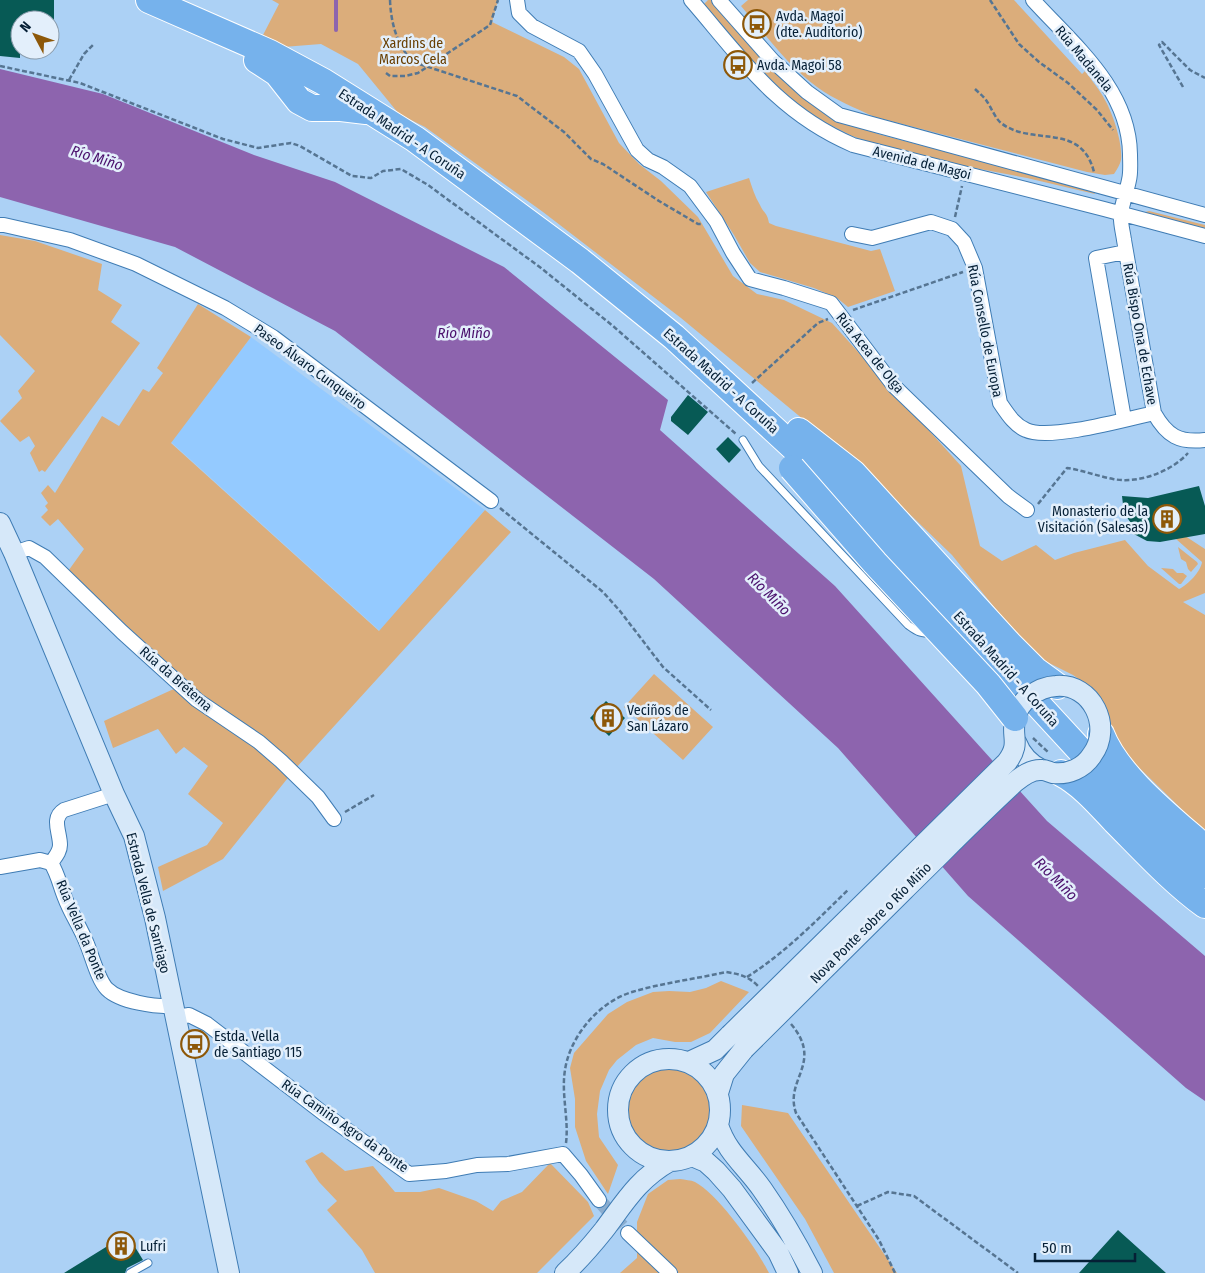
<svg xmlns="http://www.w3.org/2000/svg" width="1205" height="1273" viewBox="0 0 1205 1273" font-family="'Fira Sans Condensed',sans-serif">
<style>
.built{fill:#94caff}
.green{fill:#dbad7b}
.water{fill:#8d64ae}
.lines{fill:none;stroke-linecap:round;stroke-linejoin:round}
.stream{stroke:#8d64ae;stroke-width:4}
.building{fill:#075a55}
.street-tunnel{stroke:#8badcf;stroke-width:14;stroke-dasharray:14 7;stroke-linecap:butt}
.lane-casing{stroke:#3f7cb4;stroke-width:9}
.street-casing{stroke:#3f7cb4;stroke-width:16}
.secondary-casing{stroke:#3f7cb4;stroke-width:22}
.highway-casing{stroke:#fff;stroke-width:28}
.path{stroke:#567592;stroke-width:2.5;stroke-dasharray:5 2.5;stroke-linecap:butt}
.lane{stroke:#fff;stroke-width:7}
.street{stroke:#fff;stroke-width:14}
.secondary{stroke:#d6e8f9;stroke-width:20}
.highway{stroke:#76b2ec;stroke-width:26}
.secondary-bridge-casing{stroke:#3f7cb4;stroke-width:22;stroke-linecap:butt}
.highway-bridge-casing{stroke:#fff;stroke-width:28;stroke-linecap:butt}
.secondary-bridge{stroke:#d6e8f9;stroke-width:20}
.highway-bridge{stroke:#76b2ec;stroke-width:26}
.labels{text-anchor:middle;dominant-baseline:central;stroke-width:5;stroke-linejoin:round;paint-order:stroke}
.poi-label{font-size:14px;fill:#051f35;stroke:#e3effb;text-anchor:start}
.park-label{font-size:14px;fill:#683e00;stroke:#e3effb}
.street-label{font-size:14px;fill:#051f35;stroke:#e3effb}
.water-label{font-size:15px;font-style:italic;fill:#4a0f6c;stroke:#e3effb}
</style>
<rect width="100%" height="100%" fill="#acd1f5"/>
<!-- built -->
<path class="built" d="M251,337L485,510L380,631L171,442Z"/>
<!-- green -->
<path class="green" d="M272,0H498L492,22L564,57L579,69L619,143L639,164L661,181L698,217L733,276L757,294L784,300L832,323L961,466L980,546L1002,561L1036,545L1055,560L1074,553L1125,540L1148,566L1179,589C1188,585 1201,571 1202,562L1176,539L1182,534L1205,549V593L1183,602L1205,615V832L1120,749L1104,705L1093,689L1073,675L1033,655L952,555L862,468L681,318L543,212L425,127L399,114L358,64L321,44L283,47L263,35L279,4Z
M708,0H711L780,77L804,97L829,115L878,134L1088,189L1093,191L1095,194L1027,178L964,166L882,146L852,136L818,119L786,98L762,73L703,5Z
M748,0H1014L1082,74L1085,71C1092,81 1100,90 1105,100C1113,114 1123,144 1121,160C1120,165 1117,169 1114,174L1105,175L1087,172L875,117C855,108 835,100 817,87C787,65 765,34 741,6Z
M749,178C752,187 755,197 760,205C764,214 767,212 769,223L776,226L871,251L880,249L895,291L848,307L837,298L814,288L760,272L750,263L734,235L706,192Z
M1149,211L1205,225V229L1145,214V212Z
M0,235L35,241L102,264L98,290L122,305L111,322L140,343L45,472L42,470L39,472L30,453L35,446L29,436L20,442L0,421L22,398L18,391L35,371L0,335Z
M198,304L251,337L171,443L379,631L485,510L511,532L296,768L211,704L66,574L84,549L58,519L50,526L41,517L48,510L45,506L48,503L41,493L48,485L55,493L102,416L119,426L143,389L149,392L163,373L157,368Z
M1178,547L1197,562L1198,564L1191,572L1188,569L1186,562L1181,559Z
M1161,568L1173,569L1177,573H1183L1187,576L1181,584H1179Z
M654,674L713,727L683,760L624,707Z
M178,687L291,774L223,859L163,891L158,867L207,845L223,823L188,794L208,766L184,747L176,754L158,729L113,748L104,721Z
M721,981L749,992L710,1033L691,1042H675L653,1038L636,1045L617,1060L609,1070L600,1091L597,1114L599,1137L618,1165L608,1194L586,1161L575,1127V1099L570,1068L574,1053L608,1014L627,1002L653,992L669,991L690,992L706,988Z
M626 1111a42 42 0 1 1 84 0a42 42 0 1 1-84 0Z
M742,1105L788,1113L897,1273H834L805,1219L741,1126Z
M322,1152L345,1171L373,1166L395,1192H420L439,1188L476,1201L493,1211L501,1201L522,1192L550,1163L588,1202L594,1216L537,1273H375L362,1250L327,1210L337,1201L319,1182L305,1161Z
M680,1179C685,1180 691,1180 695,1182C718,1194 757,1249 769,1273H620L637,1258V1222L648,1194L668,1180Z"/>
<!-- water -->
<path class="water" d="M0,69L103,94L254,155L335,182L504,267L668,400L660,430L835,586L1047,821L1205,956V1101L1186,1088L968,896L838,748L654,579L335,331L175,247L0,197Z"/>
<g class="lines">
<!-- stream -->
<path class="stream" d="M336,30V0"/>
</g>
<!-- building -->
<path class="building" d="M0,0H54V20H20V58L0,56Z
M688,395L708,412L688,435L671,421V417Z
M728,437L741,450L729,463L716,449Z
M1199,486L1205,506V534L1160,542L1147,541L1132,533L1135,529L1124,513L1122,496L1148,498Z
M606,701L625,718L609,736L590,718Z
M1118,1230L1166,1273H1079Z
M127,1234L143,1260L127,1268L125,1273H64Z"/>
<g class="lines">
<!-- street-tunnel -->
<path class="street-tunnel" d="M599,1200L628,1233"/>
<defs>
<path id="lane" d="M743,440L759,466L908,625C915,630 922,636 931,631
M130,1273L148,1263"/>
<path id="street" d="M517,0L519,13L532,26L579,51L595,74L637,150L648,160L663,167L690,186L716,221L733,253L750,279L784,288L831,303L894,386L1008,496L1027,510
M691,0C742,59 778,113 853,145L1104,209L1205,236
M719,0L773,61L807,92L839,115L1205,215
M1033,0C1074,45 1129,89 1130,154C1130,162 1131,172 1129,180C1127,191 1122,203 1121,214C1120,222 1123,232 1124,240L1154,413C1167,436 1179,443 1205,440
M0,225H4L70,240L136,264L225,308L273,337L491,501
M852,234L872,238L931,222L952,229L964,242L975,268L1000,403C1007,413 1014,425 1026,430C1049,441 1127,419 1154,413
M1124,419L1096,258L1125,252
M14,553L29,548L45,557L122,632L197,700L259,742L281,761L318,797L334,819
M51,863C55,857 60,852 60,845C60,832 51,818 64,810L114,794
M0,867L40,860L51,863C58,874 60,886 65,898C71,914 81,928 87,944C92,956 98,980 107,989C120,1002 156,1007 173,1006
M176,1017L189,1015L207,1024L323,1113L409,1174L446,1171L477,1165L508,1164L563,1154L581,1175L599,1200
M628,1233L670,1273"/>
<path id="secondary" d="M0,523L14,553L114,794L134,836L155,918L229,1273
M1016,742C1021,755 1029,764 1042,770
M618 1110a51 51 0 1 1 102 0a51 51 0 1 1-102 0Z
M689,1062L715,1050L730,1035
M718,1093L724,1074L744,1049
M718,1125C727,1153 746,1166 762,1189C781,1216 797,1244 812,1273
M692,1156L706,1162L716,1171L732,1189L778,1252L788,1273
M565,1273C579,1260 592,1245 604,1230C625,1202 638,1179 670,1161"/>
<path id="highway" d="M149,0L270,53L324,82L415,139L580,261L674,337L845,495L1137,812L1205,875
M257,60L277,73L299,101L312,108H341L366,111
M799,431L853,473L1010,645L1035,670L1057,686
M1101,734C1117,776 1171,818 1205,848
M1061,773C1082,784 1099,804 1115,821C1144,850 1172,881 1205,905"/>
</defs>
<!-- lane casing -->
<use href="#lane" class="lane-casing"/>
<!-- street casing -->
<use href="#street" class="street-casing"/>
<!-- secondary casing -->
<use href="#secondary" class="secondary-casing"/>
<!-- highway casing -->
<use href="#highway" class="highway-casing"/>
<!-- path -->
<path class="path" d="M390,0C391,24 397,45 413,62L517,96L564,132L591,159L603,164L659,201L698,224H702
M990,0L1019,44L1039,62L1068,83L1097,110L1113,130
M0,66L80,83L223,139L258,148L291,143L300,146L352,176L371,178L383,171L401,169L428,185L541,268L613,326L736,434
M386,73L390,76H405L418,73L490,25L498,0
M69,80L84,54L93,45
M1183,87L1159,45L1162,42L1190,70L1205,78
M975,89C979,93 983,96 986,100C991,107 995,118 1001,123C1032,147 1081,121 1094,172
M955,217L962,186
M853,310L963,272
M752,383L818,323L828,319
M1038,504L1067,468C1082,470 1097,476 1113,479C1138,484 1171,472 1188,453
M500,508L603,592L620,611L663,667L711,710
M1033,738L1049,753
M345,812L374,795
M747,977C785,953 816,921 848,890
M791,1024C824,1063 784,1079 796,1113L879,1240L895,1273
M566,1143C569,1119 561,1094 565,1070C570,1036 599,1002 632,992C662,983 695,979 726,972C739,974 748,976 758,986
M857,1206L888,1192L914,1196L1018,1273"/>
<!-- lane -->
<use href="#lane" class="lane"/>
<!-- street -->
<use href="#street" class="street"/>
<!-- secondary -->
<use href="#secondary" class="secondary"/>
<!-- highway -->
<use href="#highway" class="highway"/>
<defs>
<path id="secondary-bridge" d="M730,1035L1007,762C1021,743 1011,738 1015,719C1018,701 1038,687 1056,686C1092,683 1113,727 1092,755C1084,768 1068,775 1053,773C1049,772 1046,770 1042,770C1032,769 1022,776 1015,782C977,817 941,854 904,890C851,943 797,996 744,1049"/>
<path id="highway-bridge" d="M792,468L875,563L988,684L1015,718"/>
</defs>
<!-- secondary-bridge casing -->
<use href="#secondary-bridge" class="secondary-bridge-casing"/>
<!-- highway-bridge casing -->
<use href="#highway-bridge" class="highway-bridge-casing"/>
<!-- secondary-bridge -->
<use href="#secondary-bridge" class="secondary-bridge"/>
<!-- highway-bridge -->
<use href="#highway-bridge" class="highway-bridge"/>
</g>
<!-- icons -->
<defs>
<symbol id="bus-ring" viewBox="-11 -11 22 22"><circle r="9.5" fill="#e3effb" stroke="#8d5809" stroke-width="1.5"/><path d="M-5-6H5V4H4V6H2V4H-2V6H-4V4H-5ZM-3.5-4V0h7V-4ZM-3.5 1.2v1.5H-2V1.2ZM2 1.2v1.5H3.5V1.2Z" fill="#8d5809"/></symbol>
<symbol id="building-ring" viewBox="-11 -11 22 22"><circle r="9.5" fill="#e3effb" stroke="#8d5809" stroke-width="1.5"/><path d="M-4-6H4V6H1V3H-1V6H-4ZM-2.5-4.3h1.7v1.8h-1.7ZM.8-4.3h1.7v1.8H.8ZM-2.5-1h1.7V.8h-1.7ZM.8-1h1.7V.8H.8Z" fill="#8d5809"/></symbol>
</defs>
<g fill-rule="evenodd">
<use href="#bus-ring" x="741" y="8" width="32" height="32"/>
<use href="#bus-ring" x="722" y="49" width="32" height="32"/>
<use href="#building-ring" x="1151" y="503" width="32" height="32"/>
<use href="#building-ring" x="592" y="702" width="32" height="32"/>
<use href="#bus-ring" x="179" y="1028" width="32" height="32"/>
<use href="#building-ring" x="105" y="1230" width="32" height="32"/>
</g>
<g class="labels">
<!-- poi labels -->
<g class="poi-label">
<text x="776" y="16">Avda. Magoi<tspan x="776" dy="16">(dte. Auditorio)</tspan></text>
<text x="757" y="65">Avda. Magoi 58</text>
<text x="1148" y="511" text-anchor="end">Monasterio de la<tspan x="1148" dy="16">Visitación (Salesas)</tspan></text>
<text x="627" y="710">Veciños de<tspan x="627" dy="16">San Lázaro</tspan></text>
<text x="214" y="1036">Estda. Vella<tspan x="214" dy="16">de Santiago 115</tspan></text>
<text x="140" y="1246">Lufri</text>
</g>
<!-- park labels -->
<g class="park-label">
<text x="413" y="43">Xardíns de<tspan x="413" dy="16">Marcos Cela</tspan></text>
</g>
<!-- street labels -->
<g class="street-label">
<text transform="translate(1084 59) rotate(50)">Rúa Madanela</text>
<text transform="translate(402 134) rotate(34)">Estrada Madrid - A Coruña</text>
<text transform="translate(922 163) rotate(14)">Avenida de Magoi</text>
<text transform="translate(985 331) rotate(79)">Rúa Consello de Europa</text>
<text transform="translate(1140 334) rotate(80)">Rúa Bispo Ona de Echave</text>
<text transform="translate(870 353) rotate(51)">Rúa Acea de Olga</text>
<text transform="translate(310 367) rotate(36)">Paseo Álvaro Cunqueiro</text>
<text transform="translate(721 381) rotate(42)">Estrada Madrid - A Coruña</text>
<text transform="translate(1006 669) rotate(48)">Estrada Madrid - A Coruña</text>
<text transform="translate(176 679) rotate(41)">Rúa da Brétema</text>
<text transform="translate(148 903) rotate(76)">Estrada Vella de Santiago</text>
<text transform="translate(871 923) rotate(-45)">Nova Ponte sobre o Río Miño</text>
<text transform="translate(81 930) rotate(67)">Rúa Vella da Ponte</text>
<text transform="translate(345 1126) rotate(35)">Rúa Camiño Agro da Ponte</text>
</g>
<!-- water labels -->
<g class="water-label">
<text transform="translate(97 158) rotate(17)">Río Miño</text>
<text x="464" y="333">Río Miño</text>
<text transform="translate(769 594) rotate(45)">Río Miño</text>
<text transform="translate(1056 879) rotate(45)">Río Miño</text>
</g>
</g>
<!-- north arrow -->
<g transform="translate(35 35) rotate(311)"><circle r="24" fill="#e3effb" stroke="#8a9cac"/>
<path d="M0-4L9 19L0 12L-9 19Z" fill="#8d5809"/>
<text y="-8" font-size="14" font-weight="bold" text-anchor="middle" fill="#051f35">N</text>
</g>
<!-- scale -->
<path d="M1035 1253v8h100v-8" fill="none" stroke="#051f35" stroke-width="2.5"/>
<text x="1042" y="1253" font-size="15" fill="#051f35" stroke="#e3effb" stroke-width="4" paint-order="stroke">50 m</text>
</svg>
